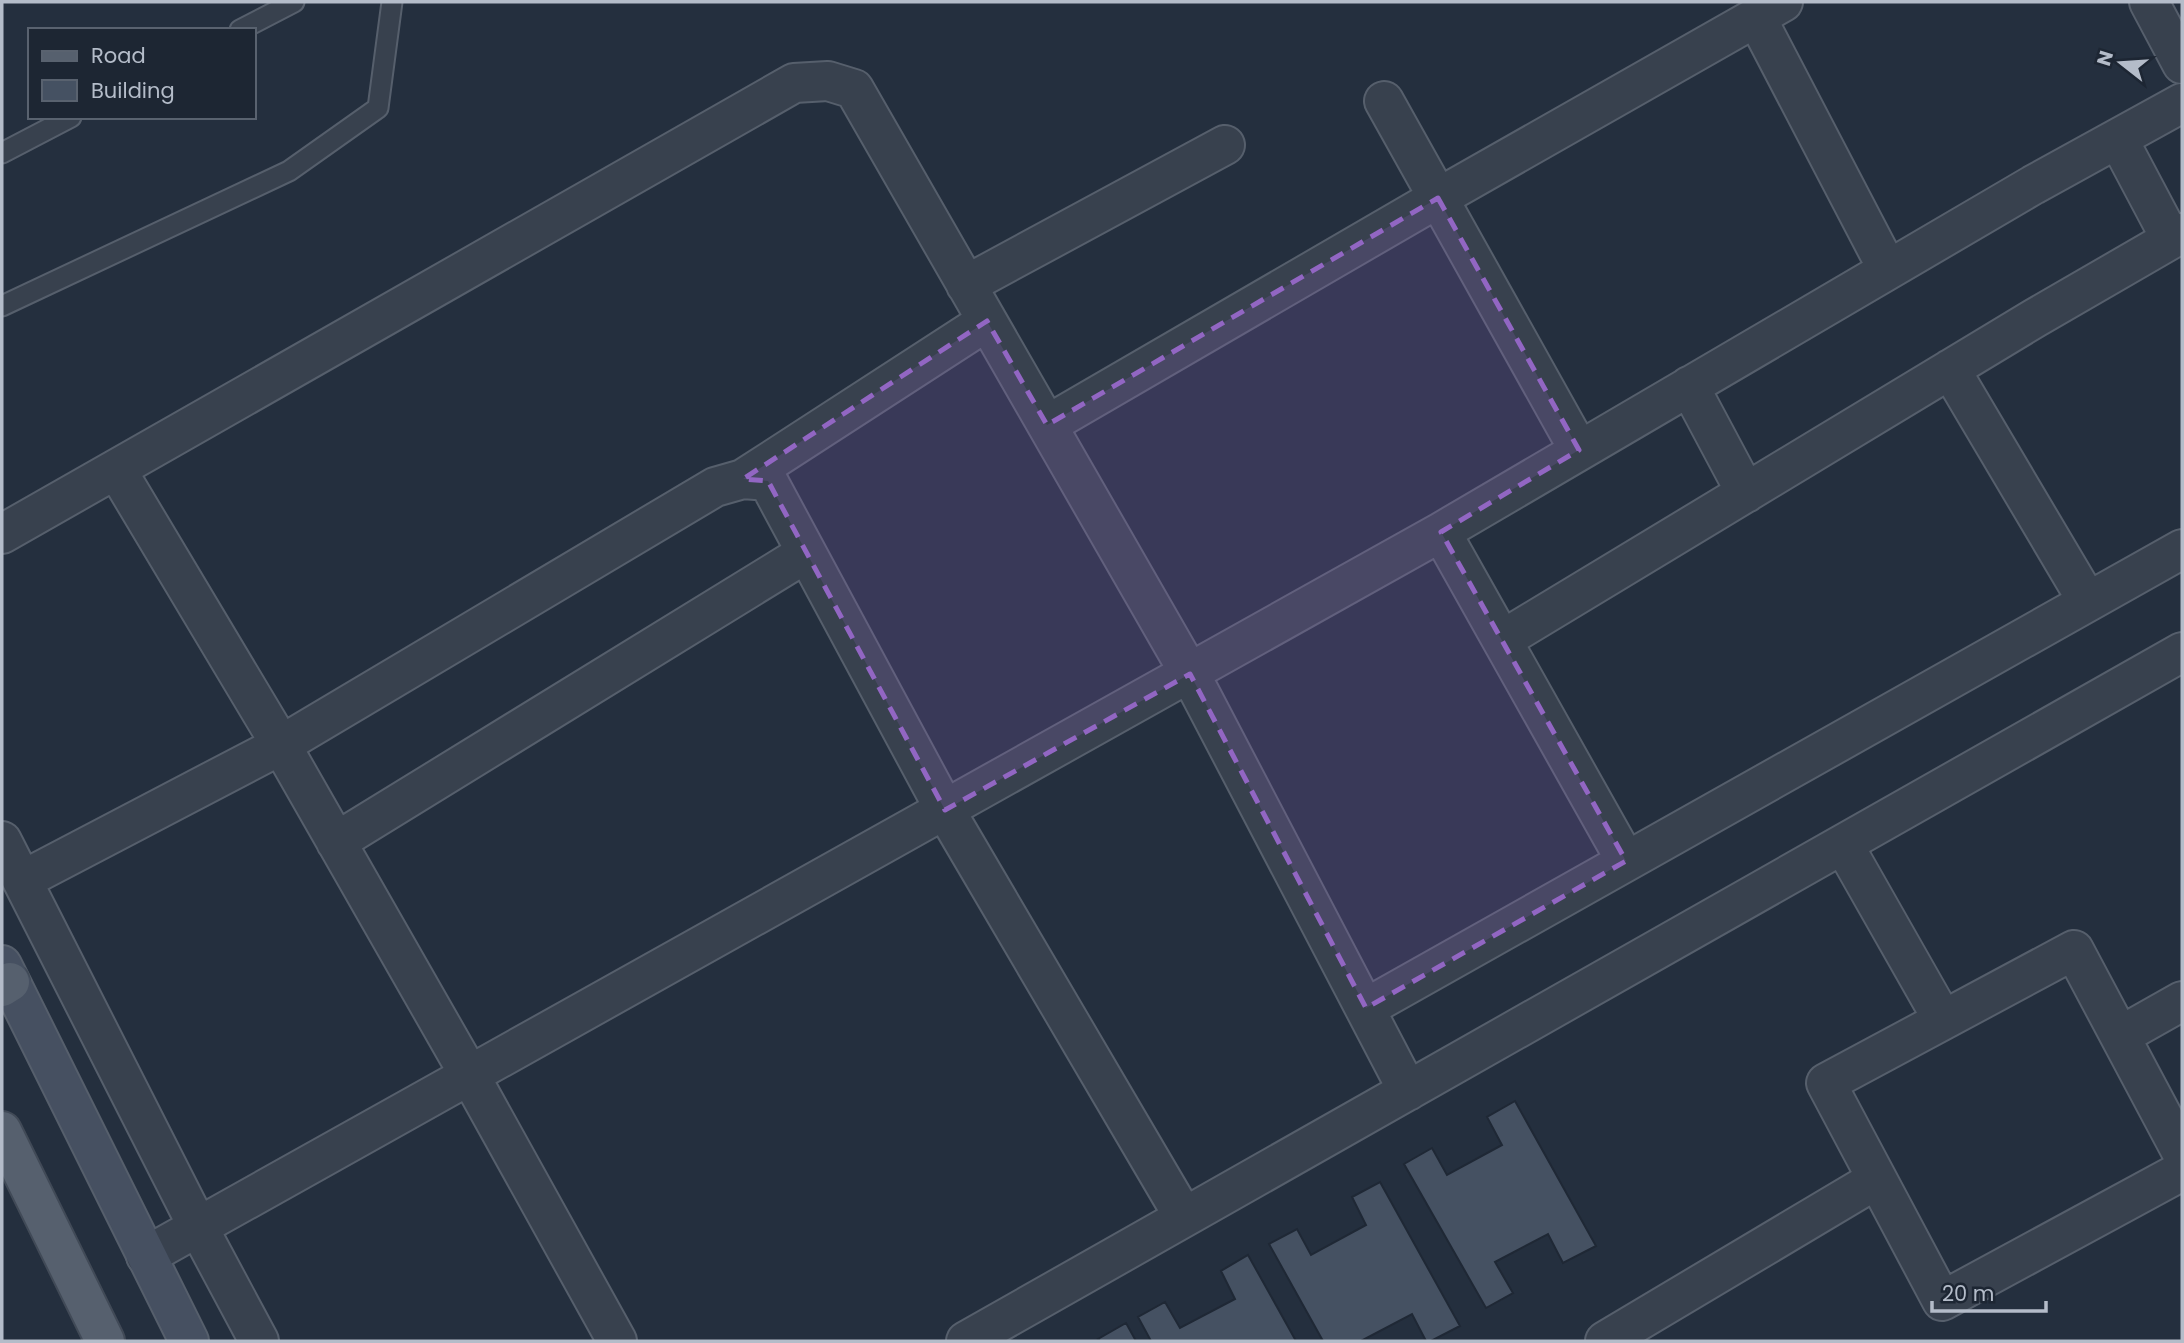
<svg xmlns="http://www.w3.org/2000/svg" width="2184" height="1343" viewBox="0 0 2184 1343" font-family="Poppins,sans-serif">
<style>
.building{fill:#455162;stroke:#1f2835;stroke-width:2}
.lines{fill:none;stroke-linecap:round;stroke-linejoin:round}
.service-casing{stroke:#565f6c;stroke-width:23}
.minor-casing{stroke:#565f6c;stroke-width:42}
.secondary-casing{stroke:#565f6c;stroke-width:42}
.primary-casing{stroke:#414a57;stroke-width:42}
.service{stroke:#38414e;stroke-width:19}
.minor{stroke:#38414e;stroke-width:38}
.secondary{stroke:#465061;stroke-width:38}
.primary{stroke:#56606e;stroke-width:38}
.marked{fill:#9266c3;fill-opacity:0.2;stroke:#9266c3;stroke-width:5;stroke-dasharray:14 9;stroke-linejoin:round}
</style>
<rect width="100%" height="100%" fill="#242f3e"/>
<!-- building -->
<path class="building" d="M1515,1101L1596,1246L1563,1263L1548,1234L1495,1262L1513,1293L1486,1308L1404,1164L1432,1148L1447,1175L1502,1145L1487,1117Z
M1380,1182L1460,1326L1431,1341H1426L1412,1314L1361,1341H1323L1269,1244L1297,1229L1311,1255L1366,1225L1352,1197Z
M1248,1255L1296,1341H1151L1138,1317L1165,1302L1180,1328L1235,1299L1221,1271Z
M1126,1323L1136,1341H1100L1098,1339Z"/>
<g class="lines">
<defs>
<path id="service" d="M240,30L294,2
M2,153L71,117
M2,306L289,171L378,108L392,2"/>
<path id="minor" d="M2149,2L2182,64
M1756,17L1888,270
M1384,101L1579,450
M2118,139L2171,239
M966,285L1225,145
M1950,369L2088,602
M1689,386L1746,493
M1047,425L1438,198L1783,2
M116,469L281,745L470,1076L617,1341
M743,479L987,321
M1441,532L1626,861
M2,534L794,83L828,81L854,89L1190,674L1408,1091
M1502,640L2035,318L2182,233
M2,841L198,1227L259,1341
M336,842L806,553
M1843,844L1943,1020
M23,880L281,745L715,487L743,479L768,481L945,810L1184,1217
M1366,1008L2182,549
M2120,1036L2182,1001
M2182,1153L2074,950L1826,1083L1942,1301L2182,1171
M146,1256L1441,532L2033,185L2182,103
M966,1341L2182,652
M1605,1341L1877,1179"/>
<path id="secondary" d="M2,965L189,1341"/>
<path id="primary" d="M2,987L10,982
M2,1131L105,1341"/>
</defs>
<!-- service casing -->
<use href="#service" class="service-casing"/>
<!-- minor casing -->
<use href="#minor" class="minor-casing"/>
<!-- secondary casing -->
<use href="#secondary" class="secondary-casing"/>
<!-- primary casing -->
<use href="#primary" class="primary-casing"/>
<!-- service -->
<use href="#service" class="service"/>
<!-- minor -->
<use href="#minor" class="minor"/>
<!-- secondary -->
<use href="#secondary" class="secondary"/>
<!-- primary -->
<use href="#primary" class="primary"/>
</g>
<!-- marked area -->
<path class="marked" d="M1438,198L1579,450L1441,532L1626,861L1366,1008L1190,674L945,810L768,481L743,479L987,321L1047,425Z"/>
<!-- border -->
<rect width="2184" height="1343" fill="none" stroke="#b4bcc9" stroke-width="7"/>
<!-- legend -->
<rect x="28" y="28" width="228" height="91" fill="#1d2633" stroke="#59626f" stroke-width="2"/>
<rect x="42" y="51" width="35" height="10" fill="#56606e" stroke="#59626f" stroke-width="2"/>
<text x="91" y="63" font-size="21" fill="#b4bcc9">Road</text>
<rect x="42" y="80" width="35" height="21" fill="#455162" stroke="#59626f" stroke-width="2"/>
<text x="91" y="98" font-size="21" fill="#b4bcc9">Building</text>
<!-- north arrow -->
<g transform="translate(2121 63) rotate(287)" stroke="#1d2633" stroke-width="5" paint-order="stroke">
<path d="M0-5L12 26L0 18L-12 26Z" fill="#b4bcc9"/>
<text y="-10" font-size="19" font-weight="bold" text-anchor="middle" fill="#b4bcc9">N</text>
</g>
<!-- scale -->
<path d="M1932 1301v10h114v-10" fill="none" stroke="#b4bcc9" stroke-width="3.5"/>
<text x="1942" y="1301" font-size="21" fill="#b4bcc9" stroke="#1d2633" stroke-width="5" paint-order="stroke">20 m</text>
</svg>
